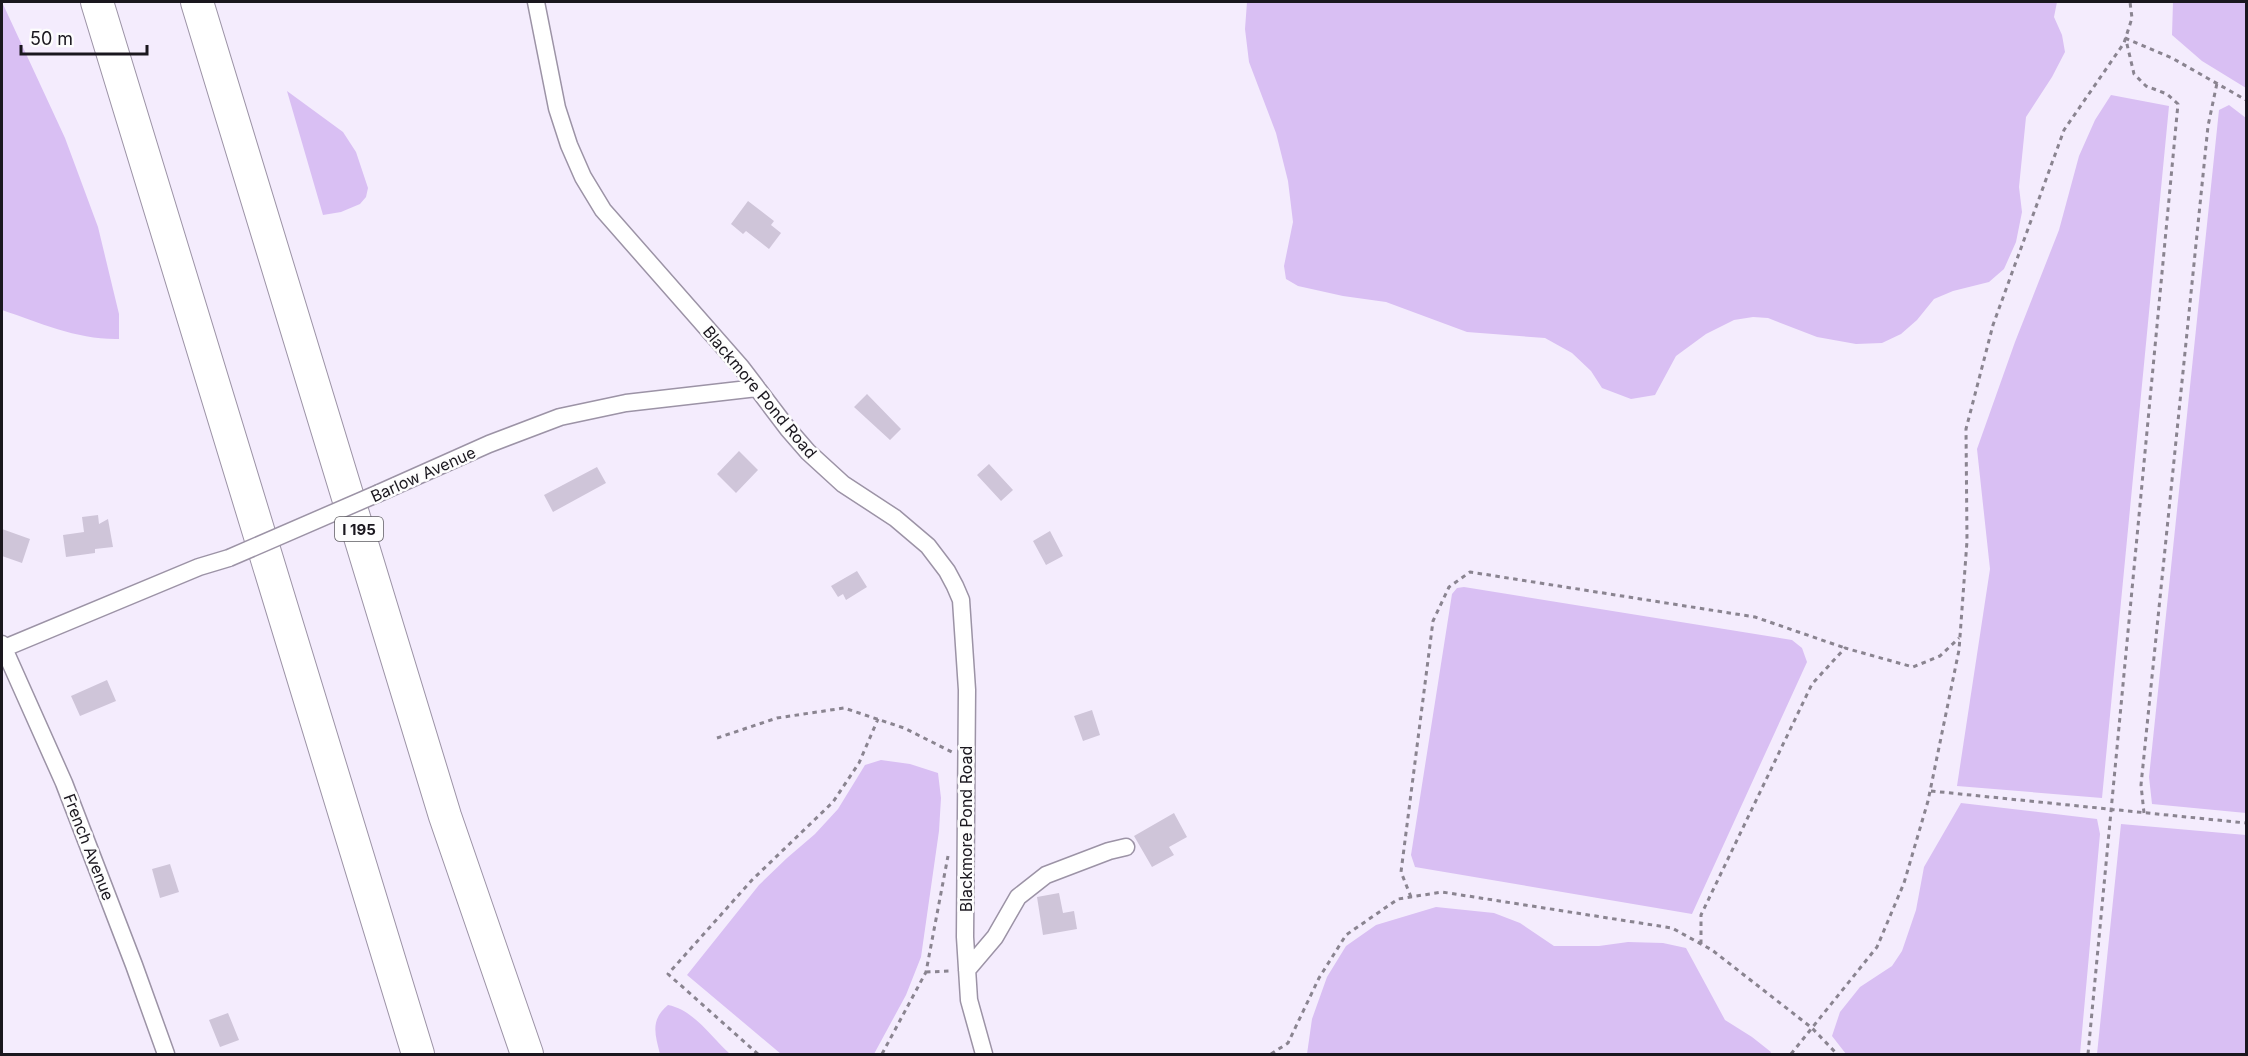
<svg xmlns="http://www.w3.org/2000/svg" width="2248" height="1056" viewBox="0 0 2248 1056" font-family="Inter,sans-serif">
<style>
.green{fill:#d9bff3}
.building{fill:#cfc5d9}
.lines{fill:none;stroke-linecap:round;stroke-linejoin:round}
.minor-casing{stroke:#9c93a6;stroke-width:19}
.motorway-casing{stroke:#9c93a6;stroke-width:34}
.path{stroke:#8a8490;stroke-width:3;stroke-dasharray:4.5 4.5;stroke-linecap:butt}
.minor{stroke:#fff;stroke-width:16}
.motorway{stroke:#fff;stroke-width:32}
.minor-bridge-casing{stroke:#9c93a6;stroke-width:19;stroke-linecap:butt}
.minor-bridge{stroke:#fff;stroke-width:16}
.labels{text-anchor:middle;dominant-baseline:central;stroke-width:5;stroke-linejoin:round;paint-order:stroke}
.shield{fill:#fdfdfd;stroke:#5e5c61;stroke-width:1.5}
.shield-label{font-size:15px;font-weight:bold;fill:#1a171e}
.street-label{font-size:16px;fill:#1a171e;stroke:#fdfdfd}
</style>
<rect width="100%" height="100%" fill="#f4ecfd"/>
<!-- green -->
<path class="green" d="M2,2L65,138L98,227L119,314V339C78,340 40,323 2,310Z
M1247,2H2057L2054,17L2062,35L2065,52L2052,77L2026,117L2019,187L2022,212L2016,242L2004,269L1989,282L1953,291L1934,299L1917,320L1901,334L1882,343L1856,344L1817,337L1768,318L1753,317L1734,320L1706,334L1676,356L1655,395L1631,399L1602,388L1591,371L1572,353L1545,338L1467,332L1386,302L1343,296L1298,286L1286,279L1284,266L1293,222L1288,181L1276,133L1249,62L1245,29Z
M2173,2H2246V88L2202,61L2172,35Z
M287,91L343,132L356,152L368,188L366,197L360,204L341,212L323,215Z
M2111,95L2169,106L2102,798L1957,786L1990,569L1977,449L2015,342L2059,230L2079,156L2095,120Z
M2229,105L2246,118V813L2152,804L2149,777L2219,110Z
M1464,587L1792,640L1802,648L1807,662L1692,914L1415,867L1411,855L1452,594L1457,588Z
M881,760L910,764L938,773L941,798L939,831L921,957L906,995L874,1054H781L687,975L759,885L787,858L815,834L838,809L865,765Z
M1961,803L2097,819L2100,834L2080,1054H1846L1832,1036L1840,1012L1860,987L1892,966L1902,951L1916,910L1924,867Z
M2121,824L2246,835V1054H2097Z
M1436,907L1494,913L1520,923L1554,946H1599L1628,942L1663,943L1686,948L1725,1020L1752,1037L1771,1052L1770,1054H1307L1312,1019L1327,977L1346,946L1376,925Z
M668,1005C694,1010 711,1037 730,1054H660C655,1034 650,1020 668,1005Z"/>
<!-- building -->
<path class="building" d="M748,201L774,221L771,225L781,233L769,249L746,231L743,234L731,224Z
M867,394L901,429L890,440L854,407Z
M739,451L758,470L736,493L717,474Z
M989,464L1013,490L1001,501L977,475Z
M597,467L606,483L553,512L544,495Z
M98,515L99,524L108,519L113,547L95,549V553L66,557L63,535L84,532L82,517Z
M2,529L30,539L22,563L2,556Z
M1050,531L1063,556L1046,565L1033,541Z
M857,571L867,587L846,600L843,594L838,597L831,586Z
M107,680L116,701L80,716L71,696Z
M1092,710L1100,735L1083,741L1074,716Z
M1174,813L1187,837L1169,847L1174,855L1152,867L1134,836Z
M170,864L179,892L160,898L152,869Z
M1059,893L1063,913L1074,911L1077,929L1043,935L1037,897Z
M228,1013L239,1040L220,1047L209,1020Z"/>
<g class="lines">
<defs>
<path id="minor" d="M536,2L557,108L569,145L583,177L603,210L741,367L788,429L808,452L843,484L895,518L928,546L947,571L955,586L961,600L967,690L965,937L969,1000L984,1054
M379,493L489,444L560,417L626,403L757,388
M2,644L64,783L134,965L166,1054
M2,649L199,567L229,558
M967,970L995,937L1018,897L1046,875L1109,851L1126,847"/>
<path id="motorway" d="M97,2L418,1054
M197,2L445,816L527,1054"/>
</defs>
<!-- minor casing -->
<use href="#minor" class="minor-casing"/>
<!-- motorway casing -->
<use href="#motorway" class="motorway-casing"/>
<!-- path -->
<path class="path" d="M2125,38L2172,58L2246,100
M717,738L777,718L844,708L904,728L952,752
M1931,791L2246,823
M2144,813L2141,785L2208,126L2217,83
M1411,897L1401,872L1433,621L1449,587L1470,572L1755,617L1845,648
M1701,944V915L1812,684L1845,648L1913,667L1940,656L1959,638
M926,972L951,971
M758,1054L668,974L752,880L833,802L859,763L878,719
M882,1054L926,972L948,856
M1271,1054L1288,1043L1319,978L1346,935L1398,899L1442,892L1672,928L1712,950L1812,1028L1837,1054
M1791,1054L1877,947L1904,883L1928,801L1959,650L1967,541L1966,429L1993,325L2064,130L2124,43L2132,18L2130,2
M2088,1054L2178,104L2167,94L2146,86L2134,74L2126,40"/>
<!-- minor -->
<use href="#minor" class="minor"/>
<!-- motorway -->
<use href="#motorway" class="motorway"/>
<defs>
<path id="minor-bridge" d="M229,558L379,493"/>
</defs>
<!-- minor-bridge casing -->
<use href="#minor-bridge" class="minor-bridge-casing"/>
<!-- minor-bridge -->
<use href="#minor-bridge" class="minor-bridge"/>
</g>
<g class="labels">
<!-- shield labels -->
<rect class="shield" x="335" y="517" width="48" height="24" rx="4.5"/>
<g class="shield-label">
<text x="359" y="529">I 195</text>
</g>
<!-- street labels -->
<g class="street-label">
<text transform="translate(760 392) rotate(50)">Blackmore Pond Road</text>
<text transform="translate(423 474) rotate(-24)">Barlow Avenue</text>
<text transform="translate(966 829) rotate(-90)">Blackmore Pond Road</text>
<text transform="translate(89 847) rotate(69)">French Avenue</text>
</g>
</g>
<!-- border -->
<rect width="2248" height="1056" fill="none" stroke="#1a171e" stroke-width="6"/>
<!-- scale -->
<path d="M21 45v9h126v-9" fill="none" stroke="#1a171e" stroke-width="3"/>
<text x="30" y="45" font-size="18" fill="#1a171e" stroke="#fdfdfd" stroke-width="4.5" paint-order="stroke">50 m</text>
</svg>
